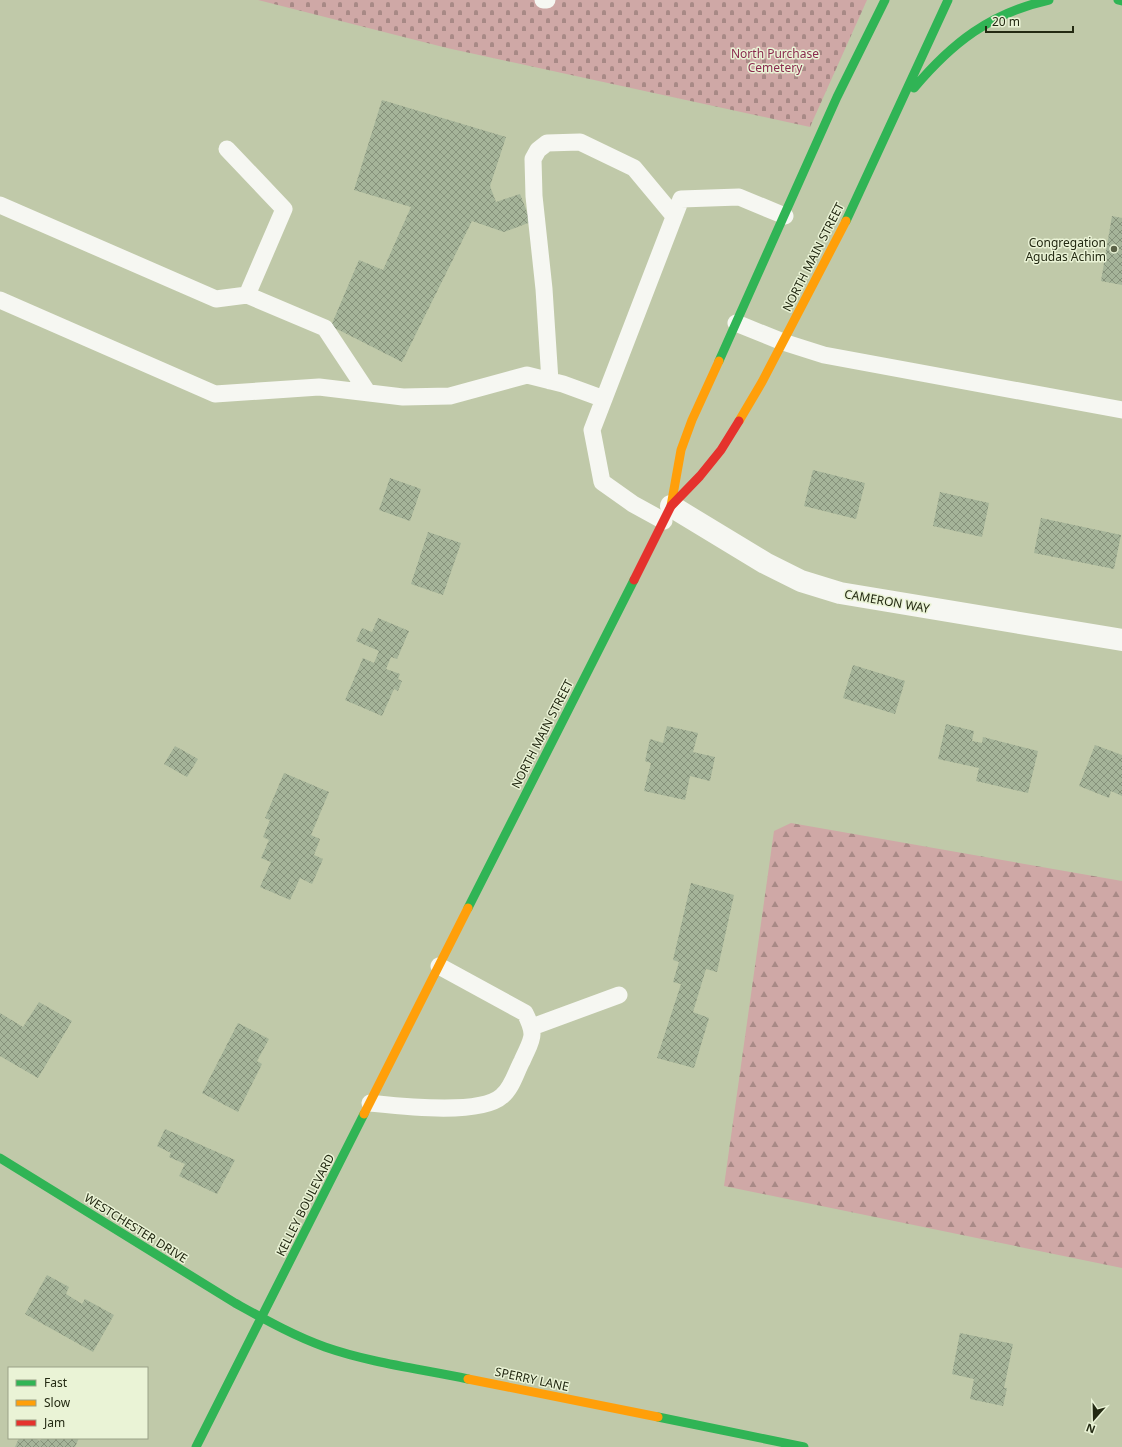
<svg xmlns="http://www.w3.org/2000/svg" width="1122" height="1447" viewBox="0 0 1122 1447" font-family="'Noto Sans',sans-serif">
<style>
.forest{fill:url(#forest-firs)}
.cemetery{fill:url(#cemetery-stones)}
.building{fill:url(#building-cross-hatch)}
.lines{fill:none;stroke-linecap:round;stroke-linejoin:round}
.lane{stroke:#f6f7f2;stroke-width:17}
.street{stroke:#f6f7f2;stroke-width:22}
.fast{stroke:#30b455;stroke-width:9}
.slow{stroke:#ff9f0a;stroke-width:9}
.jam{stroke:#e5322d;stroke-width:9}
.poi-dot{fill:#5a6147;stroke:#eaf3d6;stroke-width:1.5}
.labels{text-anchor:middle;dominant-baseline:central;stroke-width:3;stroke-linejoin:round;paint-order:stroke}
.park-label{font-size:12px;fill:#892a4e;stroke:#eaf3d6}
.poi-label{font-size:12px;fill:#232912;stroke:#eaf3d6;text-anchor:end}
.street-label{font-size:12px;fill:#232912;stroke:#eaf3d6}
</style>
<defs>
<pattern id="forest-firs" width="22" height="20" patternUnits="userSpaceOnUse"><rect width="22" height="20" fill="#cfa8a6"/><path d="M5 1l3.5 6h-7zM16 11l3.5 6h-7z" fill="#a88986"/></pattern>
<pattern id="cemetery-stones" width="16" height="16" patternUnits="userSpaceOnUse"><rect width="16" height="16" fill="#cfa8a6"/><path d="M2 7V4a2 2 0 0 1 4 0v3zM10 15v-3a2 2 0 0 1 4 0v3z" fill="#a88986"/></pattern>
<pattern id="building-cross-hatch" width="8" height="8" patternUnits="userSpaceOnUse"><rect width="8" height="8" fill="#a5b499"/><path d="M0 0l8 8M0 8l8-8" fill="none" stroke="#86927b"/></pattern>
</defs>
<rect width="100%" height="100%" fill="#c0c9a9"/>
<!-- forest -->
<path class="forest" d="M791,823L1122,881V1268L724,1186L774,831Z"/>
<!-- cemetery -->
<path class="cemetery" d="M258,0H867L810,127L447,48Z"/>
<!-- building -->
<path class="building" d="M382,100L506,137L490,186L496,202L520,194L531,222L504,232L472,221L402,362L331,326L359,260L383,270L411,207L354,190Z
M1112,216L1122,218V285L1101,281Z
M813,470L865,483L856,519L804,506Z
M390,478L421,489L410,521L379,510Z
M940,492L989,503L982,537L933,526Z
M1041,518L1121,535L1114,569L1034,553Z
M428,532L461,543L443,595L411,584Z
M378,618L409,631L397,659L391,657L386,669L400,674L398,679L402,681L398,691L394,689L382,716L345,700L363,658L374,663L379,651L356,641L362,628L372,632Z
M853,665L905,681L895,714L843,698Z
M946,724L974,731L972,741L982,743L983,737L1038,751L1028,793L976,781L979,768L938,759Z
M667,726L698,733L693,752L715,757L710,781L690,776L685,800L644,791L651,763L645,761L650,739L663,743Z
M1095,745L1122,755V796L1111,791L1109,798L1079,786Z
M175,746L198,759L187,777L164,764Z
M284,773L329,792L311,835L320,839L314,855L323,859L312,884L300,878L290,900L260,887L271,862L261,858L269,840L263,837L270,820L265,818Z
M691,883L734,895L717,972L706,969L693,1012L709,1018L694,1068L657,1058L681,984L673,982L679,962L673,960Z
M39,1002L72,1021L38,1078L0,1056V1013L23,1027Z
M238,1023L269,1039L257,1061L262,1064L238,1112L202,1093Z
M165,1129L235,1160L217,1194L179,1176L185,1164L169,1157L171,1153L157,1146Z
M47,1275L69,1287L66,1294L82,1304L85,1299L114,1315L93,1352L25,1314Z
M960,1333L1013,1344L1004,1388H1007L1003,1406L970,1399L974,1379L952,1374Z
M19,1438H35L40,1441L42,1438H79L75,1447H15Z"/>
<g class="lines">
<!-- lane -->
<path class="lane" d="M543,0H547
M227,149L284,209L247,295
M0,205L216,299L247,295L325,328L368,393
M0,300L215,394L319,387L403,397L450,396L527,375L563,384L604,399
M736,323L783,342L824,355L1122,410
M550,381L544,289L534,196L533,159L538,150L547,143L580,142L634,168L674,216
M664,521L633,504L602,482L592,430L681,199L739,197L785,216
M532,1027L619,995
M370,1103C399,1106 480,1116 502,1096C512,1088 516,1072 522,1061C532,1038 537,1037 525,1013L439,966"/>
<!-- street -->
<path class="street" d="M671,506L765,563L801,581L840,593L1122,640"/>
<!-- fast -->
<path class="fast" d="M1118,0L1122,1
M914,88C952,43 990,13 1049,0
M846,221L948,0
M719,361L837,97L885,0
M468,908L634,580
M0,1158L235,1303C264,1319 294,1336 325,1347C371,1363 421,1369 468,1379
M658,1417L804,1447
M196,1447L364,1114"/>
<!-- slow -->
<path class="slow" d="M739,421L762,382L846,221
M671,506L681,450L692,420L719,361
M364,1114L468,908
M468,1379L658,1417"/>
<!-- jam -->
<path class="jam" d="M634,580L671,506L700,476L721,450L739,421"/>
</g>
<!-- markers -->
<circle class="poi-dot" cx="1114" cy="249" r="4"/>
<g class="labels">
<!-- park labels -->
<g class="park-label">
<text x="775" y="53">North Purchase<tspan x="775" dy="14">Cemetery</tspan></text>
</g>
<!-- poi labels -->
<g class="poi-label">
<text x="1106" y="242">Congregation<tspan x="1106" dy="14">Agudas Achim</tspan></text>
</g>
<!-- street labels -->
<g class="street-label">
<text transform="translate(813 257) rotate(-63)">NORTH MAIN STREET</text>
<text transform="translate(887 601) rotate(10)">CAMERON WAY</text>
<text transform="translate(542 734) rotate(-63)">NORTH MAIN STREET</text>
<text transform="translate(305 1205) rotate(-63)">KELLEY BOULEVARD</text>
<text transform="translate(136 1228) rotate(32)">WESTCHESTER DRIVE</text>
<text transform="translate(532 1379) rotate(12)">SPERRY LANE</text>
</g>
</g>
<!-- legend -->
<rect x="8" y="1367" width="140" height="72" fill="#eaf3d6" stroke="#9aa288"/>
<rect x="16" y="1380" width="20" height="6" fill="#30b455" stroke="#9aa288"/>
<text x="44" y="1387" font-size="12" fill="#232912">Fast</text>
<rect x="16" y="1400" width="20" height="6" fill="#ff9f0a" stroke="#9aa288"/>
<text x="44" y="1407" font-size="12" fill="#232912">Slow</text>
<rect x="16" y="1420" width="20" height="6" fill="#e5322d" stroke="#9aa288"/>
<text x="44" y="1427" font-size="12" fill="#232912">Jam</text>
<!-- north arrow -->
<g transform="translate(1094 1419) rotate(200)" stroke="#eaf3d6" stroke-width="3" paint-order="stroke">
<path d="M0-3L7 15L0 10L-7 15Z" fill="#232912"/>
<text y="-6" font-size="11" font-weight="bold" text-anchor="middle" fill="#232912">N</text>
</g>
<!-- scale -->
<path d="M986 26v6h87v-6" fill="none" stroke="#232912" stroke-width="2"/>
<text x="992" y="26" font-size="12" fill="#232912" stroke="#eaf3d6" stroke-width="3" paint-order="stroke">20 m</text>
</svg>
